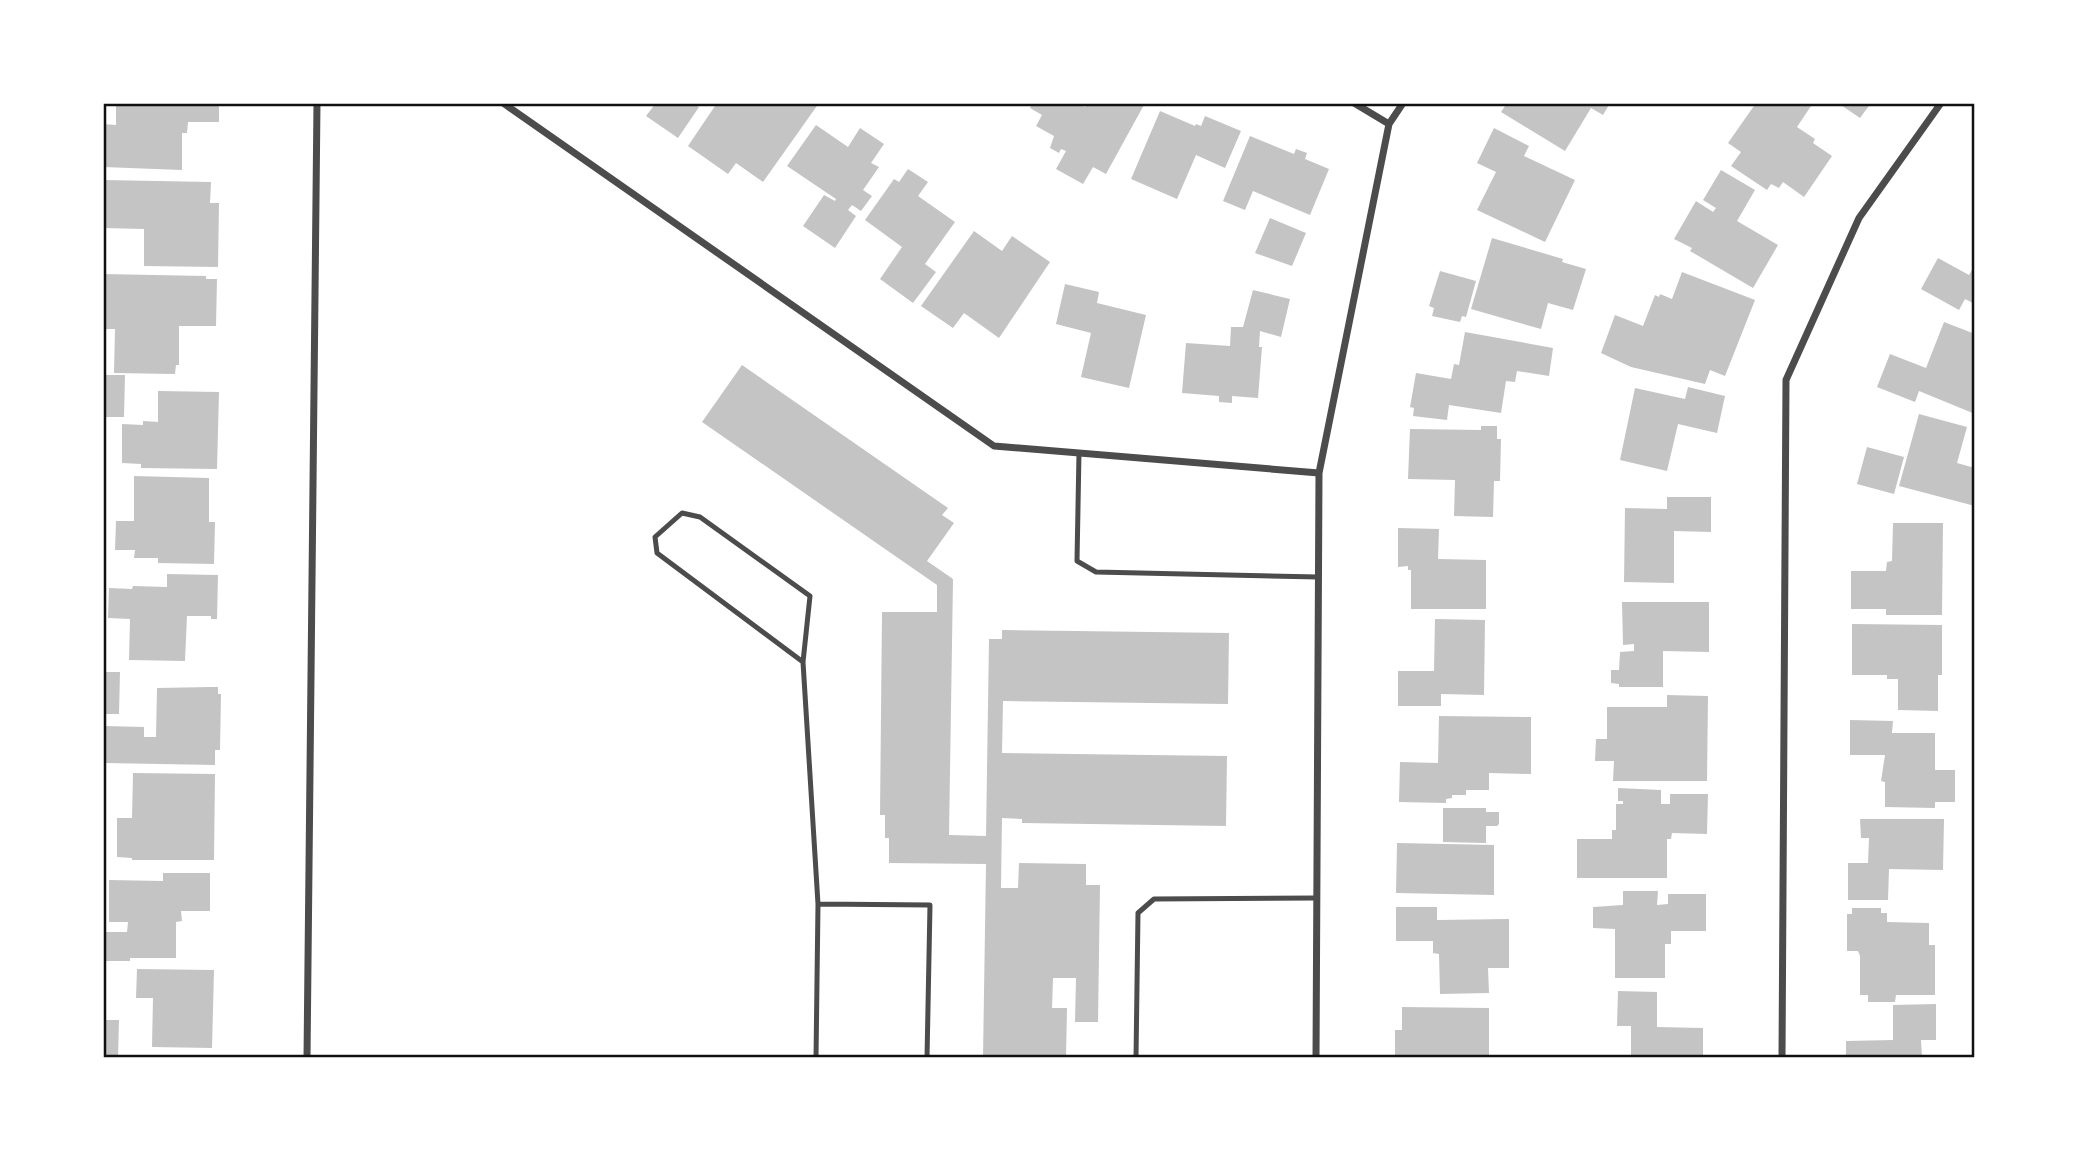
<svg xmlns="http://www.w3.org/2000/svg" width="2078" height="1161" viewBox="0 0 2078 1161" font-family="'DM Sans',sans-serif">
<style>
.building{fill:#c4c4c4}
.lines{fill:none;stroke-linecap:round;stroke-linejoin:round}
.service{stroke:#4c4c4c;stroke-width:5}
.minor{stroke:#4c4c4c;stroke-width:7}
.neatline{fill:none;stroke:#111;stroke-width:2.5}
</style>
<rect width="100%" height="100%" fill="#fff"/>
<!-- building -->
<path class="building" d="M116,103H219V122H188L187,133H182V170L103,167V124L116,125Z
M656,103H699L697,106L699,107L678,138L646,116Z
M717,103H819L763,182L736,163L728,174L688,146Z
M1033,103H1078L1085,107L1087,103H1145L1106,174L1093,167L1083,184L1056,169L1066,151L1061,149L1059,153L1050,148L1054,136L1036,126L1042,115L1030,108Z
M1507,103H1610L1603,115L1591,108L1565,151L1501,112Z
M1756,103H1813L1797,127L1815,139L1813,143L1832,156L1804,197L1783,182L1779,188L1771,184L1767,190L1731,166L1741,152L1728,143Z
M1838,103H1871L1860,118Z
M1160,111L1195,126L1196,124L1201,126L1205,116L1241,131L1225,168L1196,155L1177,199L1131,179Z
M816,125L848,147L860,128L884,144L871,163L879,167L863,190L872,196L861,211L852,205L848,210L856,216L835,248L803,226L824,195L835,201L836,199L787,166Z
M1494,128L1529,146L1524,156L1575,180L1545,242L1477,210L1496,172L1477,163Z
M1250,136L1294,154L1296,149L1307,153L1305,159L1329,169L1310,215L1253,191L1245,210L1223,201Z
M908,169L928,182L918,196L955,222L925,264L936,272L913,303L880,279L902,247L865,220L894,179L899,182Z
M1721,170L1755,190L1737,221L1778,245L1753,288L1690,251L1692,248L1674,239L1696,201L1713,212L1716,208L1703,200Z
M103,180L211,182L210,203H219L218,267L144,266V229L103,228Z
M1270,218L1306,233L1292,266L1255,253Z
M974,231L1002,251L1012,236L1050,262L999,338L964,313L953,328L921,306Z
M1492,238L1563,259L1562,262L1586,269L1573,310L1548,303L1541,329L1471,309Z
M1938,258L1969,275L1975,265V304L1965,299L1959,310L1921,289Z
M1440,271L1476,281L1466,317L1462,316L1460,322L1432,316L1434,308L1429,306Z
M1682,272L1755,300L1725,376L1710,370L1705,384L1631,367L1601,353L1615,315L1643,326L1655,295L1659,297L1660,294L1672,299Z
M103,274L206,276V279H217L216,326H179V365H176L175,374L114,373L115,329H103Z
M1065,284L1099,292L1097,303L1146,315L1129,388L1081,377L1091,333L1056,324Z
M1253,290L1290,299L1281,337L1260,331L1259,347H1262L1258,398L1232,396V403L1219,402V396L1182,393L1186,343L1230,346L1231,327H1243Z
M1944,322L1975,334V414L1919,391L1915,402L1877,387L1890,354L1926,368Z
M1465,332L1553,348L1549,376L1517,371L1515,382L1506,381L1501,413L1449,405L1447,420L1413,416L1414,408L1410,407L1416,373L1451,379L1454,364L1459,365Z
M742,365L948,508L942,515L954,523L927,561L953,579L949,835L986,836L989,639H1002V630L1229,633L1228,704L1003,701L1002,753L1227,756L1226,826L1022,823V819L1002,818L1001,888H1018L1019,863L1086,864V885H1100L1098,1022H1075L1076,978H1053L1052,1008H1067L1066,1058H983L986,864L889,863V838H885V815H880L882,612H937V585L702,422Z
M103,375H125L124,417H103Z
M1688,387L1725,396L1717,433L1678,424L1667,471L1620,460L1635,388L1685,399Z
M158,391L219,392L217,469L141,468V464L122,463V424L143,425V421L158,422Z
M1919,414L1967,427L1957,463L1975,468V506L1899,486Z
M1481,426H1497V439H1501L1500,481H1494L1493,517L1454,516L1455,480L1408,479L1410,429L1481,430Z
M1867,447L1904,457L1894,494L1857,484Z
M134,476L209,478V522H215L214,564L158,563V558H134L135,550H115L116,521H134Z
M1667,497H1711V532L1674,531V583L1624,582L1625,508L1667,509Z
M1893,523H1943L1942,615H1886V609H1851V571H1886L1887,562L1892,561Z
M1398,528L1439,529L1438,559L1486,560V609H1411V570H1408V566L1398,567Z
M167,574L218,575L217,619H211V616H187L185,661L129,660L130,619L108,618L109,588L132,589L133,586L167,587Z
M1622,602H1709V652L1663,651V687H1619V684L1611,683V670H1619L1620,652L1634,651V644L1623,645Z
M1435,619L1485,620L1484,695L1441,694V706H1398V671H1434Z
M1852,624L1942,625V675H1938V711L1898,710V679H1887V675H1852Z
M103,672H120L119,714H103Z
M211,687H218V694H221L220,750H215V765L105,763V726L144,727V737H156L157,688Z
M1667,695L1708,696L1707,781H1613L1614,761H1595L1596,739H1607V707H1667Z
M1439,716L1531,717V774L1489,773V790H1466V795H1452V798L1446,799V803L1399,802L1400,762L1438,763Z
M1850,720L1893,721L1892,733H1935V770H1955V802H1935V808L1885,807V782L1881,781L1885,755H1850Z
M133,773L215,774L214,860H132V858L117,857V818H132Z
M1618,788L1661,790V804H1670V794H1708L1707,834L1672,833L1671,839H1667V878H1577V839H1612V830H1616V804H1623V801H1618Z
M1443,808H1486V812H1499V824L1497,826H1486V843L1443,842Z
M1860,819H1944L1943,870L1889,869L1888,900H1848V863H1868L1869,838H1861Z
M1397,843L1494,845V895L1396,893Z
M163,873H210V911H181L182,921L176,922V958H130V961H103V932H127L128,922H109V880L163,881Z
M1623,891H1658L1657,905L1668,904V894H1706V931H1671V944H1665V978H1615V929L1593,928V907L1623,905Z
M1396,907H1437V920L1509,919V968H1488L1489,993L1440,994L1439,954L1433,953V941H1396Z
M1852,908H1881V913H1887V922L1929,923V945H1935V995H1896L1895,1002H1868V995H1860V956L1858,951H1847V914H1852Z
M137,969L214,970L212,1048L152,1047L153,998H136Z
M1618,991L1657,992V1027L1703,1028V1058H1631V1026H1617Z
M1936,1004V1040H1921L1922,1058H1846V1041L1893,1040V1005Z
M1402,1007L1489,1008V1058H1395V1030H1402Z
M103,1020H119L118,1058H103Z"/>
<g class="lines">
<!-- service -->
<path class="service" d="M1079,453L1077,561L1096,572L1318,577
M803,662L657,553L655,537L682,513L700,517L810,596L803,662L818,904
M816,1058L818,904L930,905L927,1058
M1136,1058L1138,913L1154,899L1316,898"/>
<!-- minor -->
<path class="minor" d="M503,103L994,446L1319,473
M1354,103L1389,124
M307,1058L317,103
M1316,1058L1319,473L1389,124L1403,103
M1782,1058L1786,380L1859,218L1941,103"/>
</g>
<!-- border -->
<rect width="2078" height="1161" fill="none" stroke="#ffffff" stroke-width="210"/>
<rect x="105" y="105" width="1868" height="951" class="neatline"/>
</svg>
